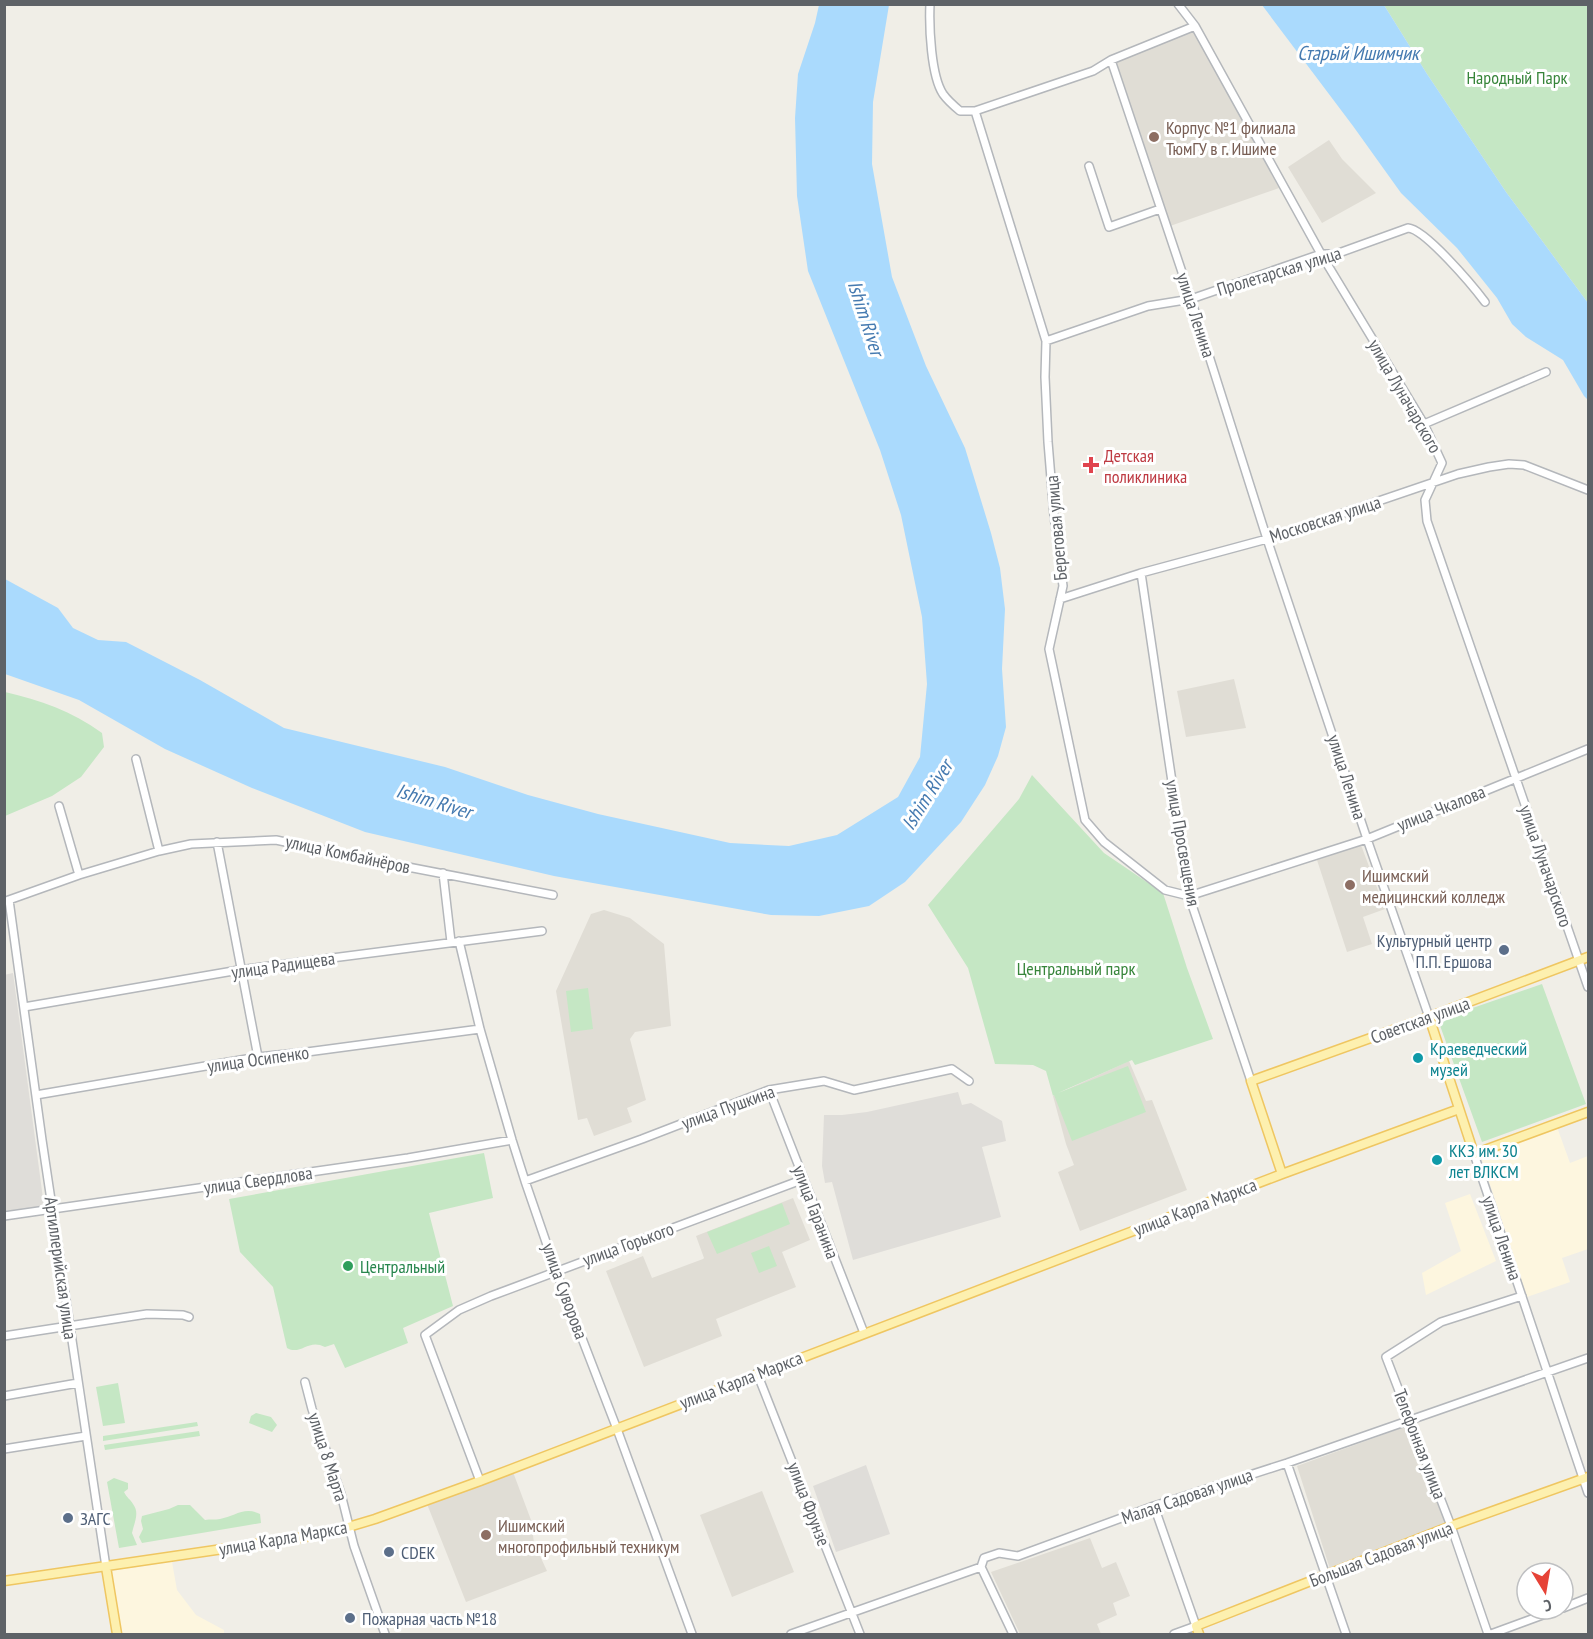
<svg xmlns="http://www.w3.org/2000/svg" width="1593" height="1639" viewBox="0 0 1593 1639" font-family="'PT Sans Narrow',sans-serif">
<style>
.commercial{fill:#fdf6df}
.industrial{fill:#dfddd9}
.education{fill:#e0ddd5}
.green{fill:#c5e7c4}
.water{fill:#aadafd}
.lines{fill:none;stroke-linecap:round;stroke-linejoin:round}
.minor-casing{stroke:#b4b7bb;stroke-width:10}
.major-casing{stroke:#efc661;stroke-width:11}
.minor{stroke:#fff;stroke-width:7}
.major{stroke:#fdf0af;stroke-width:8}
.education-dot{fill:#8d6e63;stroke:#fff;stroke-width:2}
.health-dot{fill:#e0444e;stroke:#fff;stroke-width:2}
.service-dot{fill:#5c6f8a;stroke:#fff;stroke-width:2}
.culture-dot{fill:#0f9aa8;stroke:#fff;stroke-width:2}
.leisure-dot{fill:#2e9e5b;stroke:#fff;stroke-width:2}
.labels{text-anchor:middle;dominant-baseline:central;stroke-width:6;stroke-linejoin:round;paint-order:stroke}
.park-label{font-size:18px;fill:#37853a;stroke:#fff}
.education-label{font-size:18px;fill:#785e54;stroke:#fff;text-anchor:start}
.street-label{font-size:18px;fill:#5e6267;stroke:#fff}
.health-label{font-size:18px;fill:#be3a42;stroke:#fff;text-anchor:start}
.service-label{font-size:18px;fill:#4e5e75;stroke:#fff;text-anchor:start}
.culture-label{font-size:18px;fill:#0d838f;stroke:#fff;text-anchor:start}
.leisure-label{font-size:18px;fill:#27864d;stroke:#fff;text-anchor:start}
.water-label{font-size:20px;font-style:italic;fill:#457ab0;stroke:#fff}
</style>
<rect width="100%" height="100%" fill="#f0eee7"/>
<!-- commercial -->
<path class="commercial" d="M1557,1127L1570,1163L1588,1156V1249L1562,1258L1570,1282L1527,1297L1480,1154Z
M1470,1194L1496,1261L1426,1295L1422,1273L1461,1251L1445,1203Z
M172,1562L177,1590L196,1615L224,1630V1634H121L110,1571Z"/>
<!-- industrial -->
<path class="industrial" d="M13,973L44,1206L5,1211L4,975Z
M958,1092L962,1105L971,1103L1002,1121L1006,1141L982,1147L1001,1217L853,1260L832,1182L825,1183L822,1166L824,1115H842L867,1112Z
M866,1465L890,1534L836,1552L813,1486Z"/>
<!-- education -->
<path class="education" d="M1193,30L1279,188L1170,226L1116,61Z
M1329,140L1342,159L1376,193L1322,223L1288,167Z
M1234,679L1246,728L1186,737L1177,691Z
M1361,845L1385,909L1363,917L1372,944L1347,952L1317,860Z
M604,910L630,918L664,944L671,1026L635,1032L630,1039L646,1100L627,1108L632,1122L594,1136L587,1118L578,1120L556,991L591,914Z
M1129,1061L1146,1101L1152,1100L1187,1190L1080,1231L1058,1172L1074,1165L1066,1144L1053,1096Z
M793,1198L810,1240L782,1252L796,1287L716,1319L722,1336L644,1367L606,1271L643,1256L652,1278L703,1259L704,1258L696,1236Z
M1407,1426L1446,1525L1330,1569L1297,1466Z
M513,1472L531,1520L534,1543L547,1571L466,1602L427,1504Z
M762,1491L794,1572L732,1597L700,1515Z
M1090,1538L1102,1568L1116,1562L1130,1596L1113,1603L1117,1615L1097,1624L1101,1634H1020L991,1572Z"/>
<!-- green -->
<path class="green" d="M1384,5H1588V303L1506,192L1427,74Z
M5,692C40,700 72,711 102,733L104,747L81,777L52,796L5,816Z
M1032,775L1104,853L1163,893L1187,968L1213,1039L1135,1065L1132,1060L1058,1093L1128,1066L1146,1112L1072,1141L1054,1095L1053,1096L1046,1071L1033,1065L995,1064L968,968L928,905L1019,799Z
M1542,984L1586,1104L1482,1142L1438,1020Z
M588,988L593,1029L571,1032L566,991Z
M484,1153L493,1198L429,1213L453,1306L403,1328L408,1343L345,1368L334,1344L325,1347C308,1338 301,1356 287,1348L273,1287L240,1252L229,1199Z
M782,1203L790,1224L717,1254L707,1232Z
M769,1246L777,1266L759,1273L751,1253Z
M118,1383L125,1423L103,1426L96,1387Z
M256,1413L271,1417L277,1425L272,1432L249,1423L251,1416Z
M197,1422L198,1426L103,1441V1436Z
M199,1431L200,1436L105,1450L104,1445Z
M114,1478L128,1483V1489L124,1492C127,1498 130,1499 133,1504C140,1513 134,1523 132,1533L137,1545L119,1548L107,1482Z
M178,1505H190L205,1520C210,1519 215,1520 220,1519C234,1517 244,1506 260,1514L261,1523L142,1543L139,1537L143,1529L141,1521L142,1516L169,1509Z"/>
<!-- water -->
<path class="water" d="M819,5H889L873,102L872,164L892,277L926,366L965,448L991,533L1000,568L1005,609L1002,669L1006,727L998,756L985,785L961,822L905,882L869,906L819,916L771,915L554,876L365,832L252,788L165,749L79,700L5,674V579L58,608L73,628L98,640L126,642L200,680L284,728L445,767L528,795L598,814L730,843L789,846L837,835L898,797L920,757L927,684L922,617L901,515L880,450L808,271L797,196L795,118L798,74L815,23Z
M1262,5H1384L1427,74L1506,192L1588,303V400L1584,396L1563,360L1526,337L1512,324L1497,298L1457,248L1401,193L1353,126Z"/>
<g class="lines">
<defs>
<path id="minor" d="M930,4C929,27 931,76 943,94C948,101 954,106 960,111H975L1093,71L1111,60L1195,26
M1178,4L1195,26L1321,254L1424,424L1442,463L1425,500L1427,521L1588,987
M1111,60L1191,299L1267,539L1367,839L1429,1017
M975,111L1046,341L1045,377L1048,442L1054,515L1063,586L1049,649L1085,820L1104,842L1165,890L1189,896L1367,839L1588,749
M1089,166L1109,227L1160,209
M1046,341L1148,306L1191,299L1321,254H1336L1408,228C1425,229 1473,286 1485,302
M1424,424L1546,372
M1141,573L1189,896L1251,1081
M1060,599L1141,573L1267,539L1458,474L1489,467L1509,464L1524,465L1588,490
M136,759L159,851
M59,806L79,875
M217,842L258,1057
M443,873L451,942
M9,900L42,1140L106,1567
M6,901L79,875L159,851L191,844L276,840L356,857L553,895
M459,941L480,1029L512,1140L525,1181L556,1271L617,1429L692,1634
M24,1007L239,970L542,931
M769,1090L864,1333
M36,1095L258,1057L307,1052L480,1029
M1474,1154L1588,1493
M525,1181L642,1139L769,1090L824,1081L854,1090L952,1069L969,1081
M4,1216L408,1158L512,1140
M4,1336L147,1314L183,1315L189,1317
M757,1373L860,1634
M305,1382L312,1409L341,1494L354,1546L385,1634
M4,1396L78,1383
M4,1449L86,1436
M1287,1463L1346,1634
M480,1481L425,1335L459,1310L491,1296L804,1179
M1154,1506L1196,1626L1174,1634
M981,1567L1013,1634
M1563,1608L1588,1598
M791,1634L981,1567L984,1558L999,1553L1018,1556L1154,1506L1287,1463L1588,1358
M1488,1634L1451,1526L1386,1357L1441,1322L1522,1296
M1491,1634L1559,1609"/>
<path id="major" d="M1429,1017L1474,1154L1588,1112
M1282,1174L1251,1081L1429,1017L1588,957
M106,1567L117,1634
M4,1581L325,1534L375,1519L480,1481L1282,1174L1459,1109
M1199,1634L1196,1626L1451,1526L1588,1477"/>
</defs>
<!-- minor casing -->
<use href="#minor" class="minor-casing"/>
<!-- major casing -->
<use href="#major" class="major-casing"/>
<!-- minor -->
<use href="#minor" class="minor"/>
<!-- major -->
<use href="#major" class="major"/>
</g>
<!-- markers -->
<g class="education-dot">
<circle cx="1154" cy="137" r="6"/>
<circle cx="1350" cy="885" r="6"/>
<circle cx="486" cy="1535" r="6"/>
</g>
<path class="health-dot" d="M1088 456h6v6h6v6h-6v6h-6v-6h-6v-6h6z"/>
<g class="service-dot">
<circle cx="1504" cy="950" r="6"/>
<circle cx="68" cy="1518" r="6"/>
<circle cx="389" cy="1552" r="6"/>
<circle cx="350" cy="1618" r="6"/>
</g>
<g class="culture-dot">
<circle cx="1418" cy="1058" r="6"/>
<circle cx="1437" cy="1160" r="6"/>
</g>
<circle class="leisure-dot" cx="348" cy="1266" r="6"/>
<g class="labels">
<!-- park labels -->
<g class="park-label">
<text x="1517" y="77">Народный Парк</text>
<text x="1076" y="968">Центральный парк</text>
</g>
<!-- education labels -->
<g class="education-label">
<text x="1166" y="127">Корпус №1 филиала<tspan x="1166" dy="21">ТюмГУ в г. Ишиме</tspan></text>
<text x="1362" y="875">Ишимский<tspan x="1362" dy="21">медицинский колледж</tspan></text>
<text x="498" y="1525">Ишимский<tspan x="498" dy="21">многопрофильный техникум</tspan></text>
</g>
<!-- street labels -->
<g class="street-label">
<text transform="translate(1279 271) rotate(-17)">Пролетарская улица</text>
<text transform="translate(1196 315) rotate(72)">улица Ленина</text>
<text transform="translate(1405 396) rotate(60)">улица Луначарского</text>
<text transform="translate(1325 519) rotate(-18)">Московская улица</text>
<text transform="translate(1056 528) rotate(-95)">Береговая улица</text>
<text transform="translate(1347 777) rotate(72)">улица Ленина</text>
<text transform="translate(1441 808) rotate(-22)">улица Чкалова</text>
<text transform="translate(1183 843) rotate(80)">улица Просвещения</text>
<text transform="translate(348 854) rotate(12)">улица Комбайнёров</text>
<text transform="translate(1546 866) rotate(71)">улица Луначарского</text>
<text transform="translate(283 965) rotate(-8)">улица Радищева</text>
<text transform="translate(1420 1020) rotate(-20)">Советская улица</text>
<text transform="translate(258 1059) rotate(-8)">улица Осипенко</text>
<text transform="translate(728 1107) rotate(-20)">улица Пушкина</text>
<text transform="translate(258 1180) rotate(-8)">улица Свердлова</text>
<text transform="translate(1195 1207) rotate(-21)">улица Карла Маркса</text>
<text transform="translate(816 1212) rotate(69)">улица Гаранина</text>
<text transform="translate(1502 1238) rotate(71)">улица Ленина</text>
<text transform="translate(628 1244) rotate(-20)">улица Горького</text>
<text transform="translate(61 1268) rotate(82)">Артиллерийская улица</text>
<text transform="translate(565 1291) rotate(70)">улица Суворова</text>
<text transform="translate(741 1380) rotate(-21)">улица Карла Маркса</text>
<text transform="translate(1420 1444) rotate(69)">Телефонная улица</text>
<text transform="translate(328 1457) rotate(72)">улица 8 Марта</text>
<text transform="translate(1187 1496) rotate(-19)">Малая Садовая улица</text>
<text transform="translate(809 1504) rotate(69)">улица Фрунзе</text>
<text transform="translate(283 1538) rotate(-10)">улица Карла Маркса</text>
<text transform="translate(1381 1554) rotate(-21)">Большая Садовая улица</text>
</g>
<!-- health labels -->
<g class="health-label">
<text x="1104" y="455">Детская<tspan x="1104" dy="21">поликлиника</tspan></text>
</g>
<!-- service labels -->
<g class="service-label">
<text x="1492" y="940" text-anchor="end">Культурный центр<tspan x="1492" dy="21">П.П. Ершова</tspan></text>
<text x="80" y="1518">ЗАГС</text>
<text x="401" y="1552">CDEK</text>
<text x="362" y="1618">Пожарная часть №18</text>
</g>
<!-- culture labels -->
<g class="culture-label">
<text x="1430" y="1048">Краеведческий<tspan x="1430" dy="21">музей</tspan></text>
<text x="1449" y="1150">ККЗ им. 30<tspan x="1449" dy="21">лет ВЛКСМ</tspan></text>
</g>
<!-- leisure labels -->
<g class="leisure-label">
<text x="360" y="1266">Центральный</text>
</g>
<!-- water labels -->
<g class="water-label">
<text x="1358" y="53">Старый Ишимчик</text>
<text transform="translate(866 318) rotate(72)">Ishim River</text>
<text transform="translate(927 795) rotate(-58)">Ishim River</text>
<text transform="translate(434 801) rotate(17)">Ishim River</text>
</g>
</g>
<!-- border -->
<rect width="1593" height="1639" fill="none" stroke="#5e6267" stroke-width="12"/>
<!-- north arrow -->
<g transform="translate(1545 1591) rotate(169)"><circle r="28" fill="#ffffff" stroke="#bfc0c2" stroke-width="1.5"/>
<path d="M0-4.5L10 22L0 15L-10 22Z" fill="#e64337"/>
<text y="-9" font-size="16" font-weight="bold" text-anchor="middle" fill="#5e6267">С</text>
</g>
</svg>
